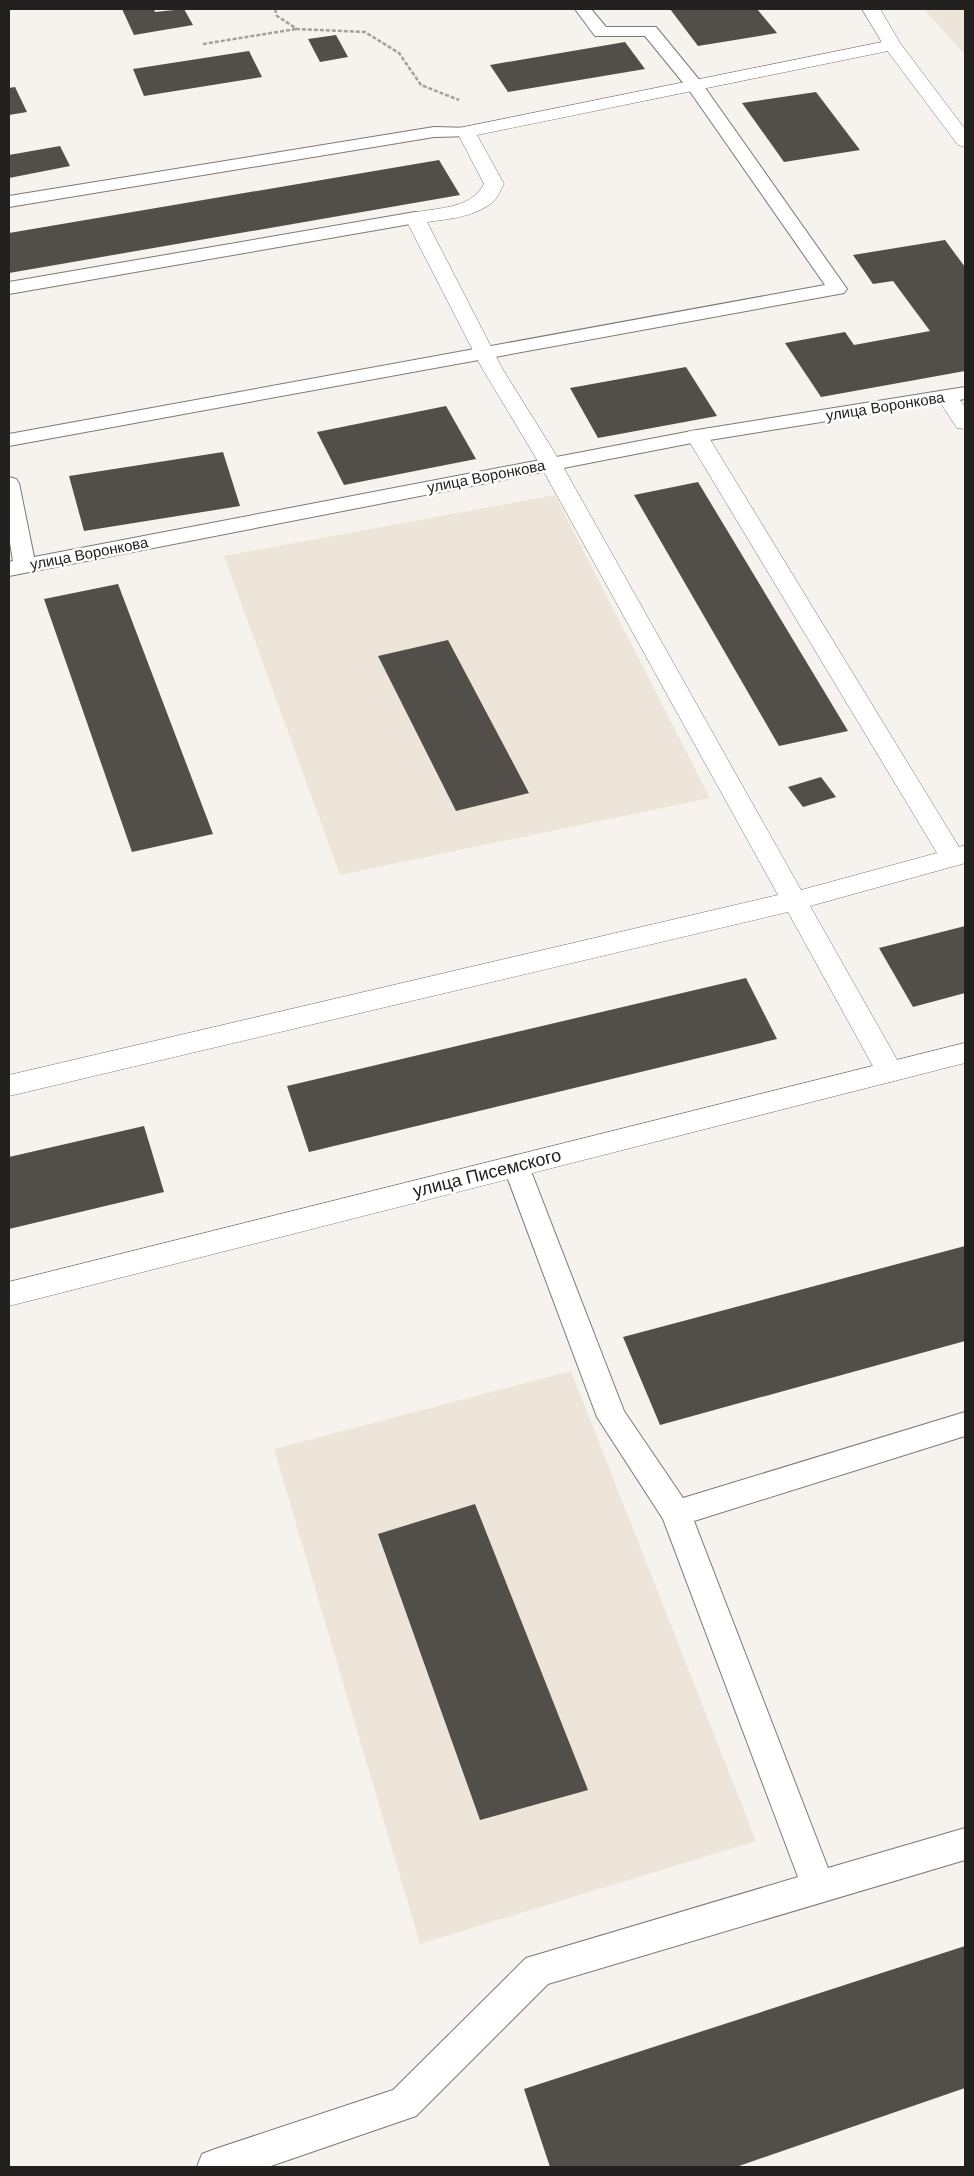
<svg xmlns="http://www.w3.org/2000/svg" width="974" height="2176" viewBox="0 0 974 2176" font-family="Helvetica,sans-serif">
<style>
.built{fill:#eee5da}
.building{fill:#524e4a}
.lines{fill:none;stroke-linecap:round;stroke-linejoin:round}
.service-casing{stroke:#7d7974;stroke-width:2}
.minor-casing{stroke:#7d7974;stroke-width:1}
.secondary-casing{stroke:#7d7974;stroke-width:1}
.path{stroke:#a4a19d;stroke-width:2.5;stroke-dasharray:4 2;stroke-linecap:butt}
.service{fill:#fff;fill-rule:evenodd}
.minor{fill:#fff;fill-rule:evenodd}
.secondary{fill:#fff;fill-rule:evenodd}
.labels{text-anchor:middle;dominant-baseline:central;stroke-width:5;stroke-linejoin:round;paint-order:stroke}
.far-street-label{font-size:15px;fill:#22211f;stroke:#fff}
.street-label{font-size:18px;fill:#22211f;stroke:#fff}
</style>
<rect width="100%" height="100%" fill="#f6f2ed"/>
<!-- built -->
<path class="built" d="M924,9H965V56V55Z
M555,495L710,798L340,875L224,556Z
M571,1371L756,1841L420,1944L274,1449Z"/>
<!-- building -->
<path class="building" d="M122,9H154L155,12L184,9L193,25L134,35Z
M670,9H757L777,33L698,46Z
M336,35L348,57L320,62L308,39Z
M625,42L645,69L508,92L490,65Z
M249,51L262,77L144,96L133,69Z
M15,87L27,112L9,115V88Z
M816,92L860,150L784,162L742,103Z
M60,146L70,166L9,178V155Z
M439,160L460,195L9,273V233Z
M945,240L965,267V371L821,397L785,343L845,332L854,345L930,331L893,281L873,284L853,255Z
M686,367L717,416L598,438L570,388Z
M446,406L476,459L344,485L317,432Z
M223,452L240,506L84,531L69,476Z
M698,482L848,731L779,746L634,495Z
M118,584L213,834L132,852L44,599Z
M448,640L529,793L456,811L378,656Z
M821,777L836,797L803,807L788,787Z
M965,926V993L913,1007L879,948Z
M746,978L777,1039L309,1152L287,1086Z
M144,1126L164,1192L9,1229V1157Z
M965,1246V1341L660,1425L623,1337Z
M475,1504L588,1790L480,1820L378,1534Z
M965,1946V2088L736,2167H550L524,2089Z"/>
<g class="lines">
<defs>
<path id="service" d="M575,9H591L606,27H656L701,82L847,289L844,293L9,446V434L825,285L689,90L645,36H595Z
M434,127L472,128L475,132L472,136L434,137L9,207V196Z
M415,212L422,214L424,218L422,222L9,294V282Z
M965,387V399L697,442L9,576V562L13,561L9,537V477L16,479L19,483L34,557L697,430Z
M516,1155L526,1159L529,1166L624,1411L683,1498L965,1412V1436L694,1521L828,1868L965,1828V1860L548,1984L416,2116L268,2167H197L202,2154L215,2149L393,2090L526,1958L798,1877L663,1519L597,1417L503,1166L506,1159Z"/>
<path id="minor" d="M892,40L898,41L901,45L898,49L477,135L504,184C501,189 498,197 494,201C476,217 449,219 427,222L502,368L561,463L801,890L937,853L686,436L689,431L697,430L705,431L708,436L959,847L965,845V863L962,864L810,906L904,1072L900,1079L890,1082L880,1079L788,912L9,1096V1075L778,895L539,463L482,368L405,218L408,214C434,207 470,211 484,184L457,132L459,128Z
M947,390L954,392L965,407V429L957,428L936,396L940,392Z"/>
<path id="secondary" d="M862,9H880L900,43L965,129V147L958,145L886,49Z
M965,1043V1063L9,1306V1282Z"/>
</defs>
<!-- service casing -->
<use href="#service" class="service-casing"/>
<!-- minor casing -->
<use href="#minor" class="minor-casing"/>
<!-- secondary casing -->
<use href="#secondary" class="secondary-casing"/>
<!-- path -->
<path class="path" d="M275,9L277,16L297,29L365,32L399,53L421,85L459,100
M203,44L296,29"/>
<!-- service -->
<use href="#service" class="service"/>
<!-- minor -->
<use href="#minor" class="minor"/>
<!-- secondary -->
<use href="#secondary" class="secondary"/>
</g>
<g class="labels">
<!-- far-street labels -->
<g class="far-street-label">
<text transform="translate(885 406) rotate(-9)">улица Воронкова</text>
<text transform="translate(486 476) rotate(-11)">улица Воронкова</text>
<text transform="translate(89 553) rotate(-11)">улица Воронкова</text>
</g>
<!-- street labels -->
<g class="street-label">
<text transform="translate(487 1173) rotate(-14)">улица Писемского</text>
</g>
</g>
<!-- border -->
<rect width="974" height="2176" fill="none" stroke="#22211f" stroke-width="20"/>
</svg>
